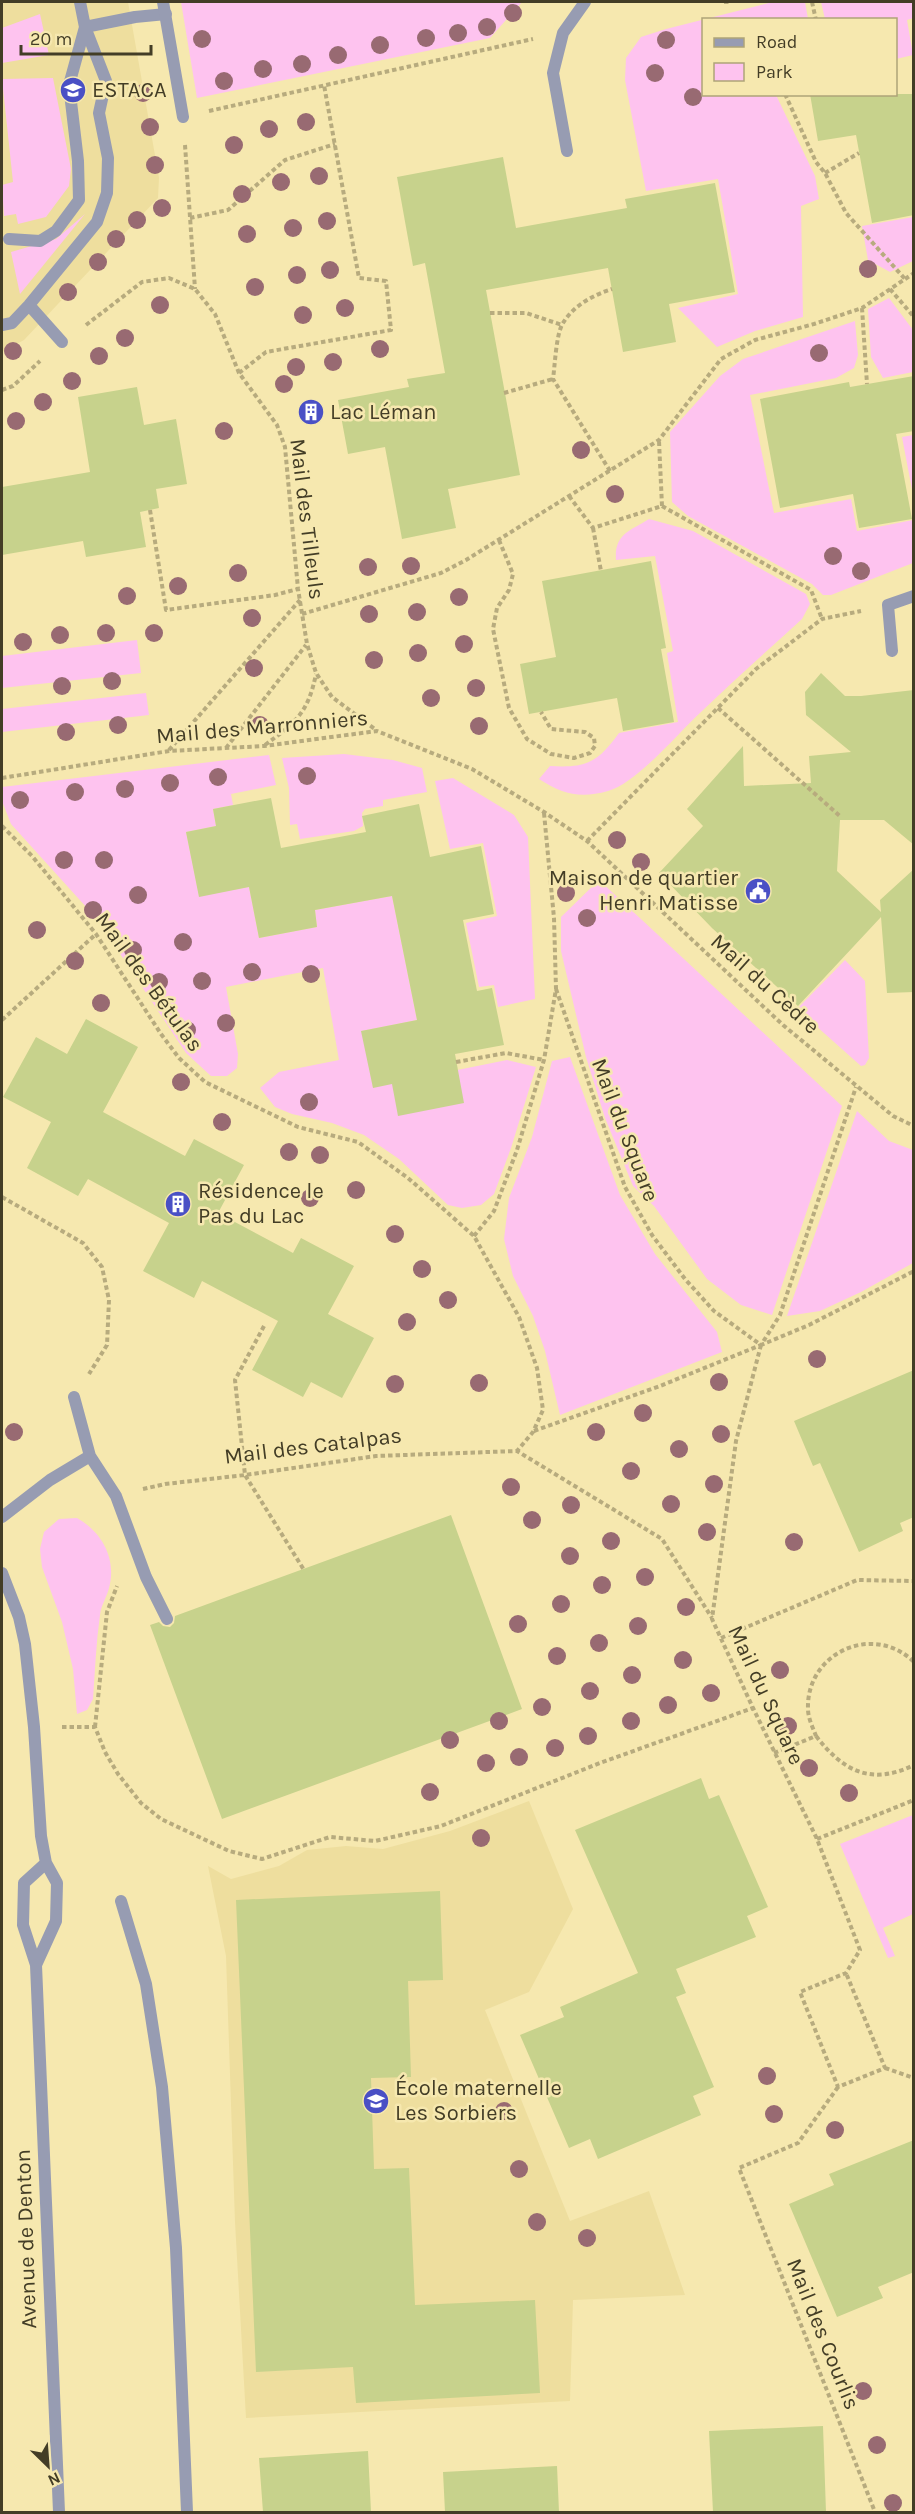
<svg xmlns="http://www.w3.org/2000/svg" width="915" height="2514" viewBox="0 0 915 2514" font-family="Karla,sans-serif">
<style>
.built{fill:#eede9e}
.green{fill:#fec3ef}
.building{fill:#c7d28c}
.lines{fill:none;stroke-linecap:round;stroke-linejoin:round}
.path{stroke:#b7ab7e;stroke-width:4;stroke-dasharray:4.5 3;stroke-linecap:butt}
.lane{stroke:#979cb2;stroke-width:12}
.street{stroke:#979cb2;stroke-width:12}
.tree{fill:#986a72}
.labels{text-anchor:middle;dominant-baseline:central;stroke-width:5;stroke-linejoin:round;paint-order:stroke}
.poi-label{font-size:22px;fill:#433d26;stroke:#f6e8af;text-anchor:start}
.street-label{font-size:22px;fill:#433d26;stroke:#f6e8af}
</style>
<rect width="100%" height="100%" fill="#f6e8af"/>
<!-- built -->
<path class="built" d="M2,2H128L159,178L158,198L24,340L2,352Z
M529,1801L573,1909L529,1992L485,2010L570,2221L649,2191L685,2295L573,2300L570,2401L246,2418L235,2222L226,1956L208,1866L231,1879L279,1866L307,1850L346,1846L383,1849L450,1831Z"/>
<!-- green -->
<path class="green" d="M181,2H522L490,38L197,98Z
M773,2H805L808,19L704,20V94L776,95L815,176L819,199L801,206L803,317L755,331L717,347L678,308L738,294L718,179L646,191L625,80L626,58L641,37L666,29Z
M821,2H913V18L907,20L913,55L896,59V20L825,19Z
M40,14L49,55L2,63V28Z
M53,78L71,169L69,186L46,217L18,224L16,214L4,216L2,185L13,182L2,79Z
M85,214L20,294L11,252L56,239Z
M913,217V261L890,272L868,260L862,226Z
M889,298L913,330V372L883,378L871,357L868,309Z
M855,321L858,355L854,368L836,378L750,395L774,513L851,499L857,531L913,520V563L831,595H823L812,584L688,516L672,502L670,432L720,376L743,359Z
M913,435H914L913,495L902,437Z
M649,519L693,531L806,594L810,604L802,619C768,650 734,680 701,712C678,733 637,783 608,791C580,799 562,794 539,779L550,766C587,768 597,763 619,733L678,722L667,653L673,651L655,556L616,560C614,534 630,531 649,519Z
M137,640L141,673L2,688V656Z
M146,693L149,715L2,732V709Z
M344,754L393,760L422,768L427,792L383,800V806L365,809L362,813L363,826L354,831L300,839L297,824L290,825L289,788L282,758Z
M269,755L276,785L231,794L233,805L213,809L216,826L186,832L199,896L249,887L259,938L317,927L315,910L392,896L417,1020L362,1031L373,1087L507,1060L536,1067L511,1148L494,1194L481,1205L462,1208L448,1205L399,1159L364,1135L332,1123L292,1114L275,1107L260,1088L279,1072L339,1060L323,968L226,987L238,1054L237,1068L227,1076H211L186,1053L97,919L11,824L2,801V787Z
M453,778L514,815L528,837L535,999L498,1007L494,985L479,987L466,923L497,916L483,843L450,849L435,781Z
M599,880L842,1106L772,1315L741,1305L707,1279L654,1206L633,1186L605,1118L586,1057L561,951V917Z
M845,960L865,981L869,1058L865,1065L861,1066L797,1009Z
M570,1057L620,1195L655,1254L717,1332L722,1352L560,1415L545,1351L533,1316L513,1276L504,1239L509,1198L532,1137L552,1061Z
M857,1111L889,1141L913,1150V1263L861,1292L820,1311L787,1316Z
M77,1518C102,1532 117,1559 109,1588C107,1597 101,1605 100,1615C96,1643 95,1671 93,1699L87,1710L77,1714L73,1669L62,1622L42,1567L40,1549L44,1532L59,1519Z
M913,1815V1914L883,1928L895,1956L888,1958L840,1844Z"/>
<!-- building -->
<path class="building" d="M810,94H914V215L872,223L856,135L818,141Z
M503,157L516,228L627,208L625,199L715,183L735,292L669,304L676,342L623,352L608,268L486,290L520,475L448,489L456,528L402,539L385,447L348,454L338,400L409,387L407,379L445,373L425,263L413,266L397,177Z
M914,376V431L896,434L912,519L859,528L853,494L780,508L760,399L849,382L850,387Z
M137,387L144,425L176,419L187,484L156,489L159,508L140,512L146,547L86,557L83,541L2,555V487L90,472L78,397Z
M651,561L666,648L661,649L674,722L623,731L617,698L529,714L520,664L556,657L542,581Z
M821,673L845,696H861L914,690V845L884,820H840L837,871L881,912L880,900L914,869V992L887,993L881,917L798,1006L712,928L659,873L703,826L687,809L743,746L744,786L811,783L809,756L851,752L806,715L805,692Z
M271,798L281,848L366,832L362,816L419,804L430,857L481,846L494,914L463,920L477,991L492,988L504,1045L455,1054L464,1103L398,1116L392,1084L373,1088L361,1031L417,1020L392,896L315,910L317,927L259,938L249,887L199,897L186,832L216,826L213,809Z
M86,1019L138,1047L103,1112L185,1156L194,1139L244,1165L218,1213L293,1253L301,1238L354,1266L328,1314L374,1338L342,1398L311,1382L303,1397L252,1370L278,1321L202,1281L194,1298L143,1271L169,1223L88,1179L78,1196L27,1168L51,1122L3,1097L36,1037L67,1054Z
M914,1370V1517L900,1523L903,1531L859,1552L820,1463L813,1466L794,1421Z
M451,1515L522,1709L222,1819L150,1625L159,1622L163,1626L170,1627L174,1623L175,1616Z
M701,1778L709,1799L719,1795L768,1907L747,1916L756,1937L676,1969L686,1993L676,1997L714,2087L693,2096L701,2115L598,2159L590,2139L569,2148L520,2035L564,2017L560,2007L638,1973L575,1830Z
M440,1891L443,1980L408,1981L411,2077L371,2078L374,2169L409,2168L415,2305L535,2300L540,2393L356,2403L353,2367L256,2372L236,1900Z
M914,2140V2272L878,2287L883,2298L837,2317L789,2204L834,2185L829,2174Z
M823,2426L826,2512H713L709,2431Z
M368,2451L371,2512H263L259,2458Z
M557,2466L559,2512H445L443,2472Z"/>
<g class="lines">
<!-- path -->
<path class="path" d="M724,2H731
M812,2L816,20
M785,94L816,162L825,173L846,213L905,279
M209,111L533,39
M185,145L195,289
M825,173L859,153
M190,218L228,210L285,160L335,144
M890,289L914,317
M862,308L867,384
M490,313H526L562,325
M86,325L142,282L169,278L195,289L215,314L239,373L277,425L285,447L298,589L307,644L316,673L332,697L376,730
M239,373L266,352L391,330L386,281L359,278L324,85
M2,390L13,386L40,361
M504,393L553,379
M610,471L553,379C555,365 556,334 563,323C573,306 593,295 612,289
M569,496L593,528L662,506L659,441
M662,506L811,590L822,619
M150,510L166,610L275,595L298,589
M593,528L601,571
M499,540L513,574L509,590L497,608L493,629L509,708L527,739L551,754L574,758L590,753L595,746L594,738L585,732L551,729L541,712
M302,614L441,573L466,560L659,440L721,359L755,340L814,324L862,308L914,273
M718,708L841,817
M265,745C296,722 308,713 316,674
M226,748L306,645
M169,750L300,600
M2,778L169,751L264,746L377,731L472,769L544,812L587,841L783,1025L893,1116L914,1126
M2,826L32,856L96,934L161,1034L179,1058L205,1082L298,1127L358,1142L408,1178L474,1236L519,1317L537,1368L543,1410L533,1432L517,1451
M587,841L756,669L822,619L861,611
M556,989L625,1187L652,1235L685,1279L714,1311L761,1345L809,1325L914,1271
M2,1020L96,934
M456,1062L506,1053L544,1060
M2,1197L83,1243L102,1267L109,1300L107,1345L89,1374
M474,1236L494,1211L517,1150L544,1060L556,989L554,918L544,813
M264,1326L235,1380L245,1475L304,1570
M761,1345L736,1441L712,1619L753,1708L817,1839L860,1950L846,1973L800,1992L838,2087L885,2068L846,1973
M534,1431L660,1386L761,1345L780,1315L856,1087
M143,1489L165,1484L245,1475L376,1456L517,1451L662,1539L712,1618
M721,1638L857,1580L914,1581
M62,1727H95L105,1752L118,1774L141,1803L161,1819L229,1851L262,1859L330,1837L375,1841L441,1826L600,1763L753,1708
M95,1727L107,1612L117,1586
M816,1736C843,1771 871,1786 914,1765
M774,1753L816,1736C813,1728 808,1718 808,1709C806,1653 873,1622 914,1662
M817,1839L914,1800
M885,2068L914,2078
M838,2087L798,2143L739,2168L875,2512"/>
<!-- lane -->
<path class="lane" d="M85,27L135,17L166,14
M9,239L40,241L56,231L79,200L78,161L69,85L85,27
M29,305L62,342
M2,325L12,323L29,305L97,222L107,193L108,158L99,113L106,81L85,27L80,2
M121,1901L146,1984L162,2087L176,2248L187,2512"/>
<!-- street -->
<path class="street" d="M163,2L183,117
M567,151L553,73L563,33L585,2
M892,651L888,605L914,596
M74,1397L90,1456L116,1496L146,1577L167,1619
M2,1517L50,1480L90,1456
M2,1573L19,1617L25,1644L34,1727L41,1836L46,1863L57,1883L56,1921L36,1965
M46,1863L24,1883L23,1925L36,1965L59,2512"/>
</g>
<!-- trees -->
<g class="tree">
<circle cx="513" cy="13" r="9"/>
<circle cx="487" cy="27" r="9"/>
<circle cx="458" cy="33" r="9"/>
<circle cx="426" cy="38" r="9"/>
<circle cx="202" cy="39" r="9"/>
<circle cx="666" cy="40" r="9"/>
<circle cx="380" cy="45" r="9"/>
<circle cx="338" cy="55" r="9"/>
<circle cx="302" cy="64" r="9"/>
<circle cx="263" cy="69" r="9"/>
<circle cx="655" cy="73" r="9"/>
<circle cx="224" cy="81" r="9"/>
<circle cx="143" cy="93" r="9"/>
<circle cx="693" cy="97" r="9"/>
<circle cx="306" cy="122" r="9"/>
<circle cx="150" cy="127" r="9"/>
<circle cx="269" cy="129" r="9"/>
<circle cx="234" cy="145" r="9"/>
<circle cx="155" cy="165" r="9"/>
<circle cx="319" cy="176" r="9"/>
<circle cx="281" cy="182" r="9"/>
<circle cx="242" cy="194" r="9"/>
<circle cx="162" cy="208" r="9"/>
<circle cx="137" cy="220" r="9"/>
<circle cx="327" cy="221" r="9"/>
<circle cx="293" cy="228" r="9"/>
<circle cx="247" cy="234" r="9"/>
<circle cx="116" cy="239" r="9"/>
<circle cx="98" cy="262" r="9"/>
<circle cx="868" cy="269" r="9"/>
<circle cx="330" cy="270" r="9"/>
<circle cx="297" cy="275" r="9"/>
<circle cx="255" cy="287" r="9"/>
<circle cx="68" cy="292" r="9"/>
<circle cx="160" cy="305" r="9"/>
<circle cx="345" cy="308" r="9"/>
<circle cx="303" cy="315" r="9"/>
<circle cx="125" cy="338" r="9"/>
<circle cx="380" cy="349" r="9"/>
<circle cx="13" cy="351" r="9"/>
<circle cx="819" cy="353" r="9"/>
<circle cx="99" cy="356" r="9"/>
<circle cx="333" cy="362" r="9"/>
<circle cx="296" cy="367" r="9"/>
<circle cx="72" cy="381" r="9"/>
<circle cx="284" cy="384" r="9"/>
<circle cx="43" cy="402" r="9"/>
<circle cx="16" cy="421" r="9"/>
<circle cx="224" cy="431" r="9"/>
<circle cx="581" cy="450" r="9"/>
<circle cx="615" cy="494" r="9"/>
<circle cx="833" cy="556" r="9"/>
<circle cx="411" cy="566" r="9"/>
<circle cx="368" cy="567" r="9"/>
<circle cx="861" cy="571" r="9"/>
<circle cx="238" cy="573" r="9"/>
<circle cx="178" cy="586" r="9"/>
<circle cx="127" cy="596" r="9"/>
<circle cx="459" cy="597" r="9"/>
<circle cx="417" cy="612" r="9"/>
<circle cx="369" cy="614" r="9"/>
<circle cx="252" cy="618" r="9"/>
<circle cx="106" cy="633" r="9"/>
<circle cx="154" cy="633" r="9"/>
<circle cx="60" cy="635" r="9"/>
<circle cx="23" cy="642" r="9"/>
<circle cx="464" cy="644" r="9"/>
<circle cx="418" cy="653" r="9"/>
<circle cx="374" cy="660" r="9"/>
<circle cx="254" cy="668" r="9"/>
<circle cx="112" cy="681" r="9"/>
<circle cx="62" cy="686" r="9"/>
<circle cx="476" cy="688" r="9"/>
<circle cx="431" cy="698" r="9"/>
<circle cx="118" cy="725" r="9"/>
<circle cx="260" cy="725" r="9"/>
<circle cx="479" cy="726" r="9"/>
<circle cx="66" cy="732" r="9"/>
<circle cx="307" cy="776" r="9"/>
<circle cx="218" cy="777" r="9"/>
<circle cx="170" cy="783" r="9"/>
<circle cx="125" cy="789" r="9"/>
<circle cx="75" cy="792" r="9"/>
<circle cx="20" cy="800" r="9"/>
<circle cx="617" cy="840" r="9"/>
<circle cx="64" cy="860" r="9"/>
<circle cx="104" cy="860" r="9"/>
<circle cx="641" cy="862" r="9"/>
<circle cx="566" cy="893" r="9"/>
<circle cx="138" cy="895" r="9"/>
<circle cx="93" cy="910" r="9"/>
<circle cx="587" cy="918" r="9"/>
<circle cx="37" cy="930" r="9"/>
<circle cx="183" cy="942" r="9"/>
<circle cx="133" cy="950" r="9"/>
<circle cx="75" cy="961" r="9"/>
<circle cx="252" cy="972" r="9"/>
<circle cx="311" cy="974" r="9"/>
<circle cx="202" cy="981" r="9"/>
<circle cx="159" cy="982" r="9"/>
<circle cx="101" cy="1003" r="9"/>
<circle cx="226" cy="1023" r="9"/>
<circle cx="187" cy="1030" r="9"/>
<circle cx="181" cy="1082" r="9"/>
<circle cx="309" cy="1102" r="9"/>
<circle cx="222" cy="1122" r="9"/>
<circle cx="289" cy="1152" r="9"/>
<circle cx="320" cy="1155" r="9"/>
<circle cx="356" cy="1190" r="9"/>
<circle cx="310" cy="1198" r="9"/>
<circle cx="395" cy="1234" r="9"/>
<circle cx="422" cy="1269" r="9"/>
<circle cx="448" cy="1300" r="9"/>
<circle cx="407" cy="1322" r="9"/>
<circle cx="817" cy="1359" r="9"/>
<circle cx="719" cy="1382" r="9"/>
<circle cx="479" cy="1383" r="9"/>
<circle cx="395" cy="1384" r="9"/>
<circle cx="643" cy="1413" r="9"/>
<circle cx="14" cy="1432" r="9"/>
<circle cx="596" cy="1432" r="9"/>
<circle cx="721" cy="1434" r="9"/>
<circle cx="679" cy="1449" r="9"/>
<circle cx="631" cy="1471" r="9"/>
<circle cx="714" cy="1484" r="9"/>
<circle cx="511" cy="1487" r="9"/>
<circle cx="671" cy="1504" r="9"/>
<circle cx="571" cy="1505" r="9"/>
<circle cx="532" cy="1520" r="9"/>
<circle cx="707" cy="1532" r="9"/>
<circle cx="611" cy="1541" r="9"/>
<circle cx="794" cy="1542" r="9"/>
<circle cx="570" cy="1556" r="9"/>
<circle cx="645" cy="1577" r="9"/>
<circle cx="602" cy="1585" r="9"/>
<circle cx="561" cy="1604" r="9"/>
<circle cx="686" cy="1607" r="9"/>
<circle cx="518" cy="1624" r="9"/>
<circle cx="638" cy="1626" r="9"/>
<circle cx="599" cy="1643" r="9"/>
<circle cx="557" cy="1656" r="9"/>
<circle cx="683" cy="1660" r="9"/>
<circle cx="780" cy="1670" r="9"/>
<circle cx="632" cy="1675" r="9"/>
<circle cx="590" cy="1691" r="9"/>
<circle cx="711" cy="1693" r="9"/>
<circle cx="668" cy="1705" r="9"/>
<circle cx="542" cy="1707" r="9"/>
<circle cx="499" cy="1721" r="9"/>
<circle cx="631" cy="1721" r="9"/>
<circle cx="788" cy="1726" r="9"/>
<circle cx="588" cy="1736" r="9"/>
<circle cx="450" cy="1740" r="9"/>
<circle cx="555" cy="1748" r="9"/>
<circle cx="519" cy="1757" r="9"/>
<circle cx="486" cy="1763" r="9"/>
<circle cx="809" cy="1768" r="9"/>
<circle cx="430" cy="1792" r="9"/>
<circle cx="849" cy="1793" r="9"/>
<circle cx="481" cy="1838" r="9"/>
<circle cx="767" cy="2076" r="9"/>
<circle cx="504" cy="2111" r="9"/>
<circle cx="774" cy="2114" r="9"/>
<circle cx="835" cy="2130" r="9"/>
<circle cx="519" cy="2169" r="9"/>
<circle cx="537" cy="2222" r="9"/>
<circle cx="587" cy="2238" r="9"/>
<circle cx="863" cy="2391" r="9"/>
<circle cx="877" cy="2445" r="9"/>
<circle cx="893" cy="2503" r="9"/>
</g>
<!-- icons -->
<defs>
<symbol id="university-disc" viewBox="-11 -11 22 22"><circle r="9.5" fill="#4a50c5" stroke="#f6e8af"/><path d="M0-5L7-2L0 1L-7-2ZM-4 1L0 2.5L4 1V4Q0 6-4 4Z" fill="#fff"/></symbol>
<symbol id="building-disc" viewBox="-11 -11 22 22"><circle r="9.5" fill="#4a50c5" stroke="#f6e8af"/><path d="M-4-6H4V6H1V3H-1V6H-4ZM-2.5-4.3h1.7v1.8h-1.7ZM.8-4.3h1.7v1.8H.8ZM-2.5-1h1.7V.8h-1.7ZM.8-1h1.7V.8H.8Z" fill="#fff"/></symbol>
<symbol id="civic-disc" viewBox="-11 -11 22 22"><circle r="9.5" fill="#4a50c5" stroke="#f6e8af"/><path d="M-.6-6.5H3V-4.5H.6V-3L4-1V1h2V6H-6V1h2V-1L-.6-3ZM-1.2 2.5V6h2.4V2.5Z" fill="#fff"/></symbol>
<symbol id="school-disc" viewBox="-11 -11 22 22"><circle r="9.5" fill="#4a50c5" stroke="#f6e8af"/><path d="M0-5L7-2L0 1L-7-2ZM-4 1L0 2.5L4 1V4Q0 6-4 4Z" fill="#fff"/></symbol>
</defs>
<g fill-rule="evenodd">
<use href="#university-disc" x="58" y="75" width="30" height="30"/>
<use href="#building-disc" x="296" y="397" width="30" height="30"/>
<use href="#civic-disc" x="743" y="876" width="30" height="30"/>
<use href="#building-disc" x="163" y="1189" width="30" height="30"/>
<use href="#school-disc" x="361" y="2086" width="30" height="30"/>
</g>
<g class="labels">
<!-- poi labels -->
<g class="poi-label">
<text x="92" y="90">ESTACA</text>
<text x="330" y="412">Lac Léman</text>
<text x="738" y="878" text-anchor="end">Maison de quartier<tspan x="738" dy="25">Henri Matisse</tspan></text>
<text x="198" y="1191">Résidence le<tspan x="198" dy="25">Pas du Lac</tspan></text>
<text x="395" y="2088">École maternelle<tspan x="395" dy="25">Les Sorbiers</tspan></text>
</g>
<!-- street labels -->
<g class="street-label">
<text transform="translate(307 519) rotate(83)">Mail des Tilleuls</text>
<text transform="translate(262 727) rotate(-5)">Mail des Marronniers</text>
<text transform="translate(149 982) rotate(54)">Mail des Bétulas</text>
<text transform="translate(765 984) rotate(42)">Mail du Cèdre</text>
<text transform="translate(625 1130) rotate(69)">Mail du Square</text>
<text transform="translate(313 1446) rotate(-7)">Mail des Catalpas</text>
<text transform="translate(766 1695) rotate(65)">Mail du Square</text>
<text transform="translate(26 2239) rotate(-92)">Avenue de Denton</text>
<text transform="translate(823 2334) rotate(68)">Mail des Courlis</text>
</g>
</g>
<!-- border -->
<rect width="915" height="2514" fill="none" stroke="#433d26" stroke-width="6"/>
<!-- legend -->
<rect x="702" y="18" width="195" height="78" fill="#f6e8af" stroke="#aea478" stroke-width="1.5"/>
<rect x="714" y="38" width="30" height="9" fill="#979cb2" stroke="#aea478" stroke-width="1.5"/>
<text x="756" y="48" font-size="18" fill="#433d26">Road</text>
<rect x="714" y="63" width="30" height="18" fill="#fec3ef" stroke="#aea478" stroke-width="1.5"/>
<text x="756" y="78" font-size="18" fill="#433d26">Park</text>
<!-- north arrow -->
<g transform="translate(48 2466) rotate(155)" stroke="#f6e8af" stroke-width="4.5" paint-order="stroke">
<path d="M0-4.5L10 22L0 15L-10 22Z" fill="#433d26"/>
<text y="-9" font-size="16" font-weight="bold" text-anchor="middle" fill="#433d26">N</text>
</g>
<!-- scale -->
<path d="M21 45v9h130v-9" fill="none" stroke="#433d26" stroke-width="3"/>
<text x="30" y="45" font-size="18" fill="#433d26" stroke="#f6e8af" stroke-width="4.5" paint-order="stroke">20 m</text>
</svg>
